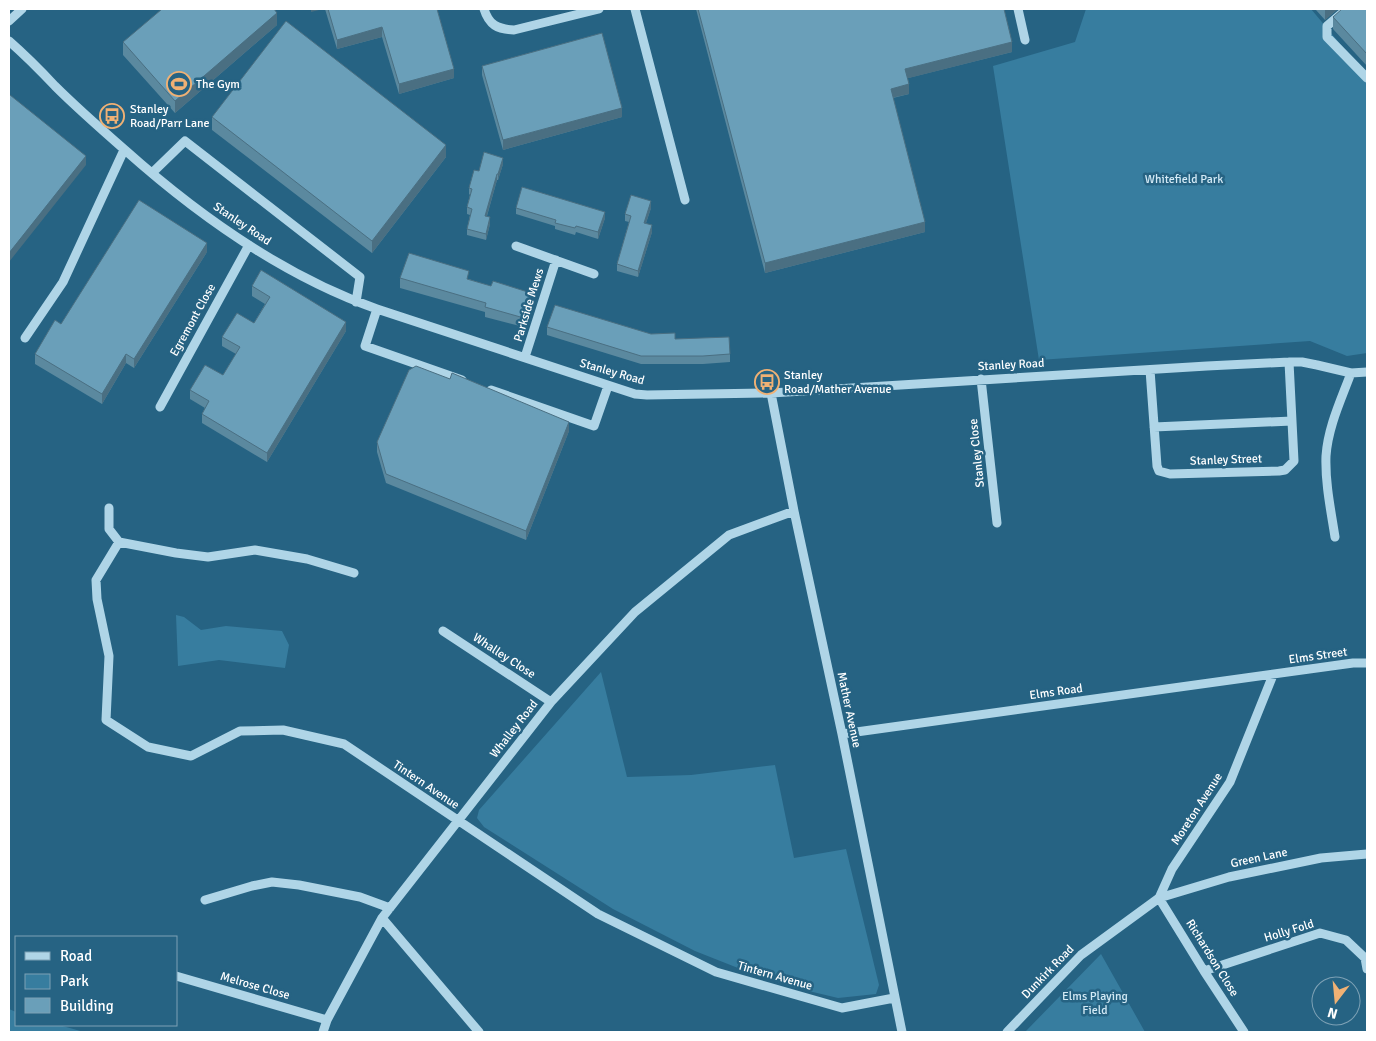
<svg xmlns="http://www.w3.org/2000/svg" width="1376" height="1041" viewBox="0 0 1376 1041" font-family="Signika,sans-serif">
<style>
.green{fill:#377d9f}
.lines{fill:none;stroke-linecap:round;stroke-linejoin:round}
.minor{stroke:#afd5e7;stroke-width:9}
.wall{fill:#5b899f}
.shaded-wall{fill:#4a6f82}
.building{fill:#6a9fb9;stroke:#4a6f82}
.labels{text-anchor:middle;dominant-baseline:central;stroke-width:5;stroke-linejoin:round;paint-order:stroke}
.poi-label{font-size:12px;fill:#fff;stroke:#266383;text-anchor:start}
.park-label{font-size:12px;fill:#d3eaf6;stroke:#266383}
.street-label{font-size:12px;fill:#fff;stroke:#266383}
</style>
<rect width="100%" height="100%" fill="#266383"/>
<!-- green -->
<path class="green" d="M1086,9H1311L1367,76V353L1347,356L1310,341L1039,360L993,66L1075,42Z
M176,615L184,617L201,630L226,626L282,631L289,645L285,668L219,660L178,666Z
M601,672L627,777L691,775L775,765L794,858L846,849L879,985L876,994L838,998L792,987L738,968L695,951L613,909L484,827L477,818L479,810Z
M1101,954L1145,1032H1025Z
M9,1009L16,1012V1025H59L84,1032H9Z"/>
<g class="lines">
<!-- minor -->
<path class="minor" d="M484,9C489,25 497,29 514,30L599,9
M635,9L685,200
M1018,9L1025,40
M1341,14L1327,26V37L1367,78
M9,21L22,9
M9,41C25,55 40,70 55,86C77,108 101,129 125,150C199,216 283,276 377,309L635,394L647,395L771,393L1207,366L1289,362H1302L1317,365L1351,373L1367,372
M152,173L185,141L360,277L356,302
M516,246L594,274
M377,309L365,346L462,380
M25,338L63,282L124,150
M525,357L556,260
M1150,370L1157,466L1159,471L1170,474L1279,471L1285,470L1294,461L1289,362
M981,379L997,523
M491,390L594,426L608,386
M771,393L794,511L842,734L902,1032
M160,407L249,245
M1154,427L1292,421
M109,508V529L119,542L96,580L97,599L109,656L106,720L148,747L191,756L240,731L283,730L344,744L598,914L716,972L842,1008L894,998
M1335,537C1331,511 1325,483 1326,456C1328,427 1341,400 1351,373
M119,542L176,553L208,557L255,550L307,559L354,573
M443,631L551,702
M842,734L1353,663H1367
M1159,898L1172,869L1230,782L1273,675
M1159,898L1204,971L1244,1032
M205,900L252,886L272,882L299,885L360,897L390,908
M382,918L479,1032
M1204,971L1320,933L1346,940L1365,958L1367,969
M176,976L327,1020
M323,1032L327,1020L382,918L551,702L635,612L729,535L794,511
M1007,1032L1081,955L1159,898L1229,877L1321,858L1367,854"/>
</g>
<!-- wall -->
<path class="wall" d="M325,9H437L454,78L399,94L382,37L337,49Z
M696,9H1004L1012,52L908,78L909,94L893,98L925,232L765,273Z
M1316,9H1338L1325,20L1316,10Z
M1367,9V66L1333,29V17Z
M277,25L175,113L123,55V42Z
M482,66L622,117L503,150L482,75Z
M212,117L446,157L372,253L212,130Z
M503,164L498,180H497L487,216L490,224L486,240L467,235V229L470,215L467,214V207L470,195L469,194V188Z
M516,208L605,218L598,239L576,232L575,235L555,229V226L516,214Z
M651,208L646,223L652,232L638,277L617,271V264L629,222L625,221V214Z
M207,252L134,368L126,363L102,404L35,364V354L61,324Z
M400,278L469,279L531,303L524,327L485,317V312L400,288Z
M252,286L346,331L267,462L202,423V414L205,408L190,399V390L223,375L236,354L222,346V337L254,323L265,304L252,296Z
M547,327L651,334L730,354V362L703,364H641L547,335Z
M569,431L526,540L386,483L377,452V442Z"/>
<!-- shaded-wall -->
<path class="shaded-wall" d="M311,9H323L311,12Z
M1325,9H1338L1325,20Z
M277,13V25L175,113V101Z
M382,27V37L337,49V40Z
M1012,42V52L905,79V69Z
M454,69V78L399,94V84Z
M909,84V94L891,98V89Z
M622,108V117L503,150V140Z
M446,145V157L372,253V241Z
M86,156V165L9,262V253Z
M503,158V164L498,180V174Z
M497,174V180L485,222V216Z
M651,201V208L644,229V223Z
M605,212V218L598,239V232Z
M490,217V224L486,240V234Z
M925,222V232L765,273V263Z
M652,225V232L638,277V271Z
M207,243V252L134,368V359Z
M531,293V303L524,327V318Z
M346,322V331L267,462V453Z
M126,354V363L102,404V394Z
M569,422V431L526,540V531Z"/>
<!-- building -->
<path class="building" d="M162,9H274L277,13L175,101L123,42Z
M328,9H437L454,69L399,84L382,27L337,40Z
M698,9H1004L1012,42L905,69L909,84L891,89L925,222L765,263Z
M1342,9H1367V54L1333,17Z
M286,21L446,145L372,241L212,117Z
M602,33L622,108L503,140L482,66Z
M10,95L86,156L9,253V97Z
M484,152L503,158L498,174H497L485,216L490,217L486,234L467,229L472,209L467,207L472,189L469,188L474,170L479,171Z
M522,187L605,212L598,232L576,226L575,228L555,223L556,220L516,208Z
M631,195L651,201L644,223L652,225L638,271L617,264L631,216L625,214Z
M139,200L207,243L134,359L126,354L102,394L35,354L55,320L61,324Z
M409,253L469,271L467,279L491,286L493,281L531,293L524,318L485,307L486,303L400,278Z
M261,270L346,322L267,453L202,414L209,401L190,390L205,365L223,375L240,347L222,337L237,313L254,323L270,297L252,286Z
M555,305L651,334L675,333V339L729,337L730,354L703,356H641L547,327Z
M416,366L450,379L452,373L569,422L526,531L386,474L377,442L409,370Z"/>
<!-- icons -->
<defs>
<symbol id="stadium-ring" viewBox="-11 -11 22 22"><circle r="9.5" fill="#266383" stroke="#f0b174" stroke-width="1.5"/><path d="M0-5a6.5 5 0 1 0 0 10a6.5 5 0 1 0 0-10ZM-3.5-1.8h7v3.6h-7Z" fill="#f0b174"/></symbol>
<symbol id="bus-ring" viewBox="-11 -11 22 22"><circle r="9.5" fill="#266383" stroke="#f0b174" stroke-width="1.5"/><path d="M-5-6H5V4H4V6H2V4H-2V6H-4V4H-5ZM-3.5-4V0h7V-4ZM-3.5 1.2v1.5H-2V1.2ZM2 1.2v1.5H3.5V1.2Z" fill="#f0b174"/></symbol>
</defs>
<g fill-rule="evenodd">
<use href="#stadium-ring" x="165" y="70" width="28" height="28"/>
<use href="#bus-ring" x="98" y="102" width="28" height="28"/>
<use href="#bus-ring" x="753" y="368" width="28" height="28"/>
</g>
<g class="labels">
<!-- poi labels -->
<g class="poi-label">
<text x="196" y="84">The Gym</text>
<text x="130" y="109">Stanley<tspan x="130" dy="14">Road/Parr Lane</tspan></text>
<text x="784" y="375">Stanley<tspan x="784" dy="14">Road/Mather Avenue</tspan></text>
</g>
<!-- park labels -->
<g class="park-label">
<text x="1184" y="179">Whitefield Park</text>
<text x="1095" y="996">Elms Playing<tspan x="1095" dy="14">Field</tspan></text>
</g>
<!-- street labels -->
<g class="street-label">
<text transform="translate(242 224) rotate(34)">Stanley Road</text>
<text transform="translate(529 305) rotate(-73)">Parkside Mews</text>
<text transform="translate(193 320) rotate(-61)">Egremont Close</text>
<text transform="translate(1011 365) rotate(-3)">Stanley Road</text>
<text transform="translate(612 372) rotate(16)">Stanley Road</text>
<text transform="translate(977 453) rotate(-96)">Stanley Close</text>
<text transform="translate(1226 460) rotate(-2)">Stanley Street</text>
<text transform="translate(504 656) rotate(33)">Whalley Close</text>
<text transform="translate(1318 656) rotate(-8)">Elms Street</text>
<text transform="translate(1056 692) rotate(-8)">Elms Road</text>
<text transform="translate(849 710) rotate(78)">Mather Avenue</text>
<text transform="translate(514 729) rotate(-52)">Whalley Road</text>
<text transform="translate(426 785) rotate(34)">Tintern Avenue</text>
<text transform="translate(1197 809) rotate(-57)">Moreton Avenue</text>
<text transform="translate(1259 858) rotate(-12)">Green Lane</text>
<text transform="translate(1289 931) rotate(-17)">Holly Fold</text>
<text transform="translate(1212 958) rotate(58)">Richardson Close</text>
<text transform="translate(1048 972) rotate(-46)">Dunkirk Road</text>
<text transform="translate(775 976) rotate(16)">Tintern Avenue</text>
<text transform="translate(255 986) rotate(16)">Melrose Close</text>
</g>
</g>
<!-- border -->
<rect width="1376" height="1041" fill="none" stroke="#ffffff" stroke-width="20"/>
<!-- legend -->
<rect x="15" y="936" width="162" height="90" fill="#266383" stroke="#7da1b5"/>
<rect x="25" y="952" width="25" height="8" fill="#afd5e7" stroke="#7da1b5"/>
<text x="60" y="961" font-size="15" fill="#ffffff">Road</text>
<rect x="25" y="974" width="25" height="15" fill="#377d9f" stroke="#7da1b5"/>
<text x="60" y="986" font-size="15" fill="#ffffff">Park</text>
<rect x="25" y="998" width="25" height="15" fill="#6a9fb9" stroke="#7da1b5"/>
<text x="60" y="1011" font-size="15" fill="#ffffff">Building</text>
<!-- north arrow -->
<g transform="translate(1336 1001) rotate(196)"><circle r="24" fill="#266383" stroke="#7da1b5"/>
<path d="M0-4L9 19L0 12L-9 19Z" fill="#f0b174"/>
<text y="-8" font-size="14" font-weight="bold" text-anchor="middle" fill="#ffffff">N</text>
</g>
</svg>
